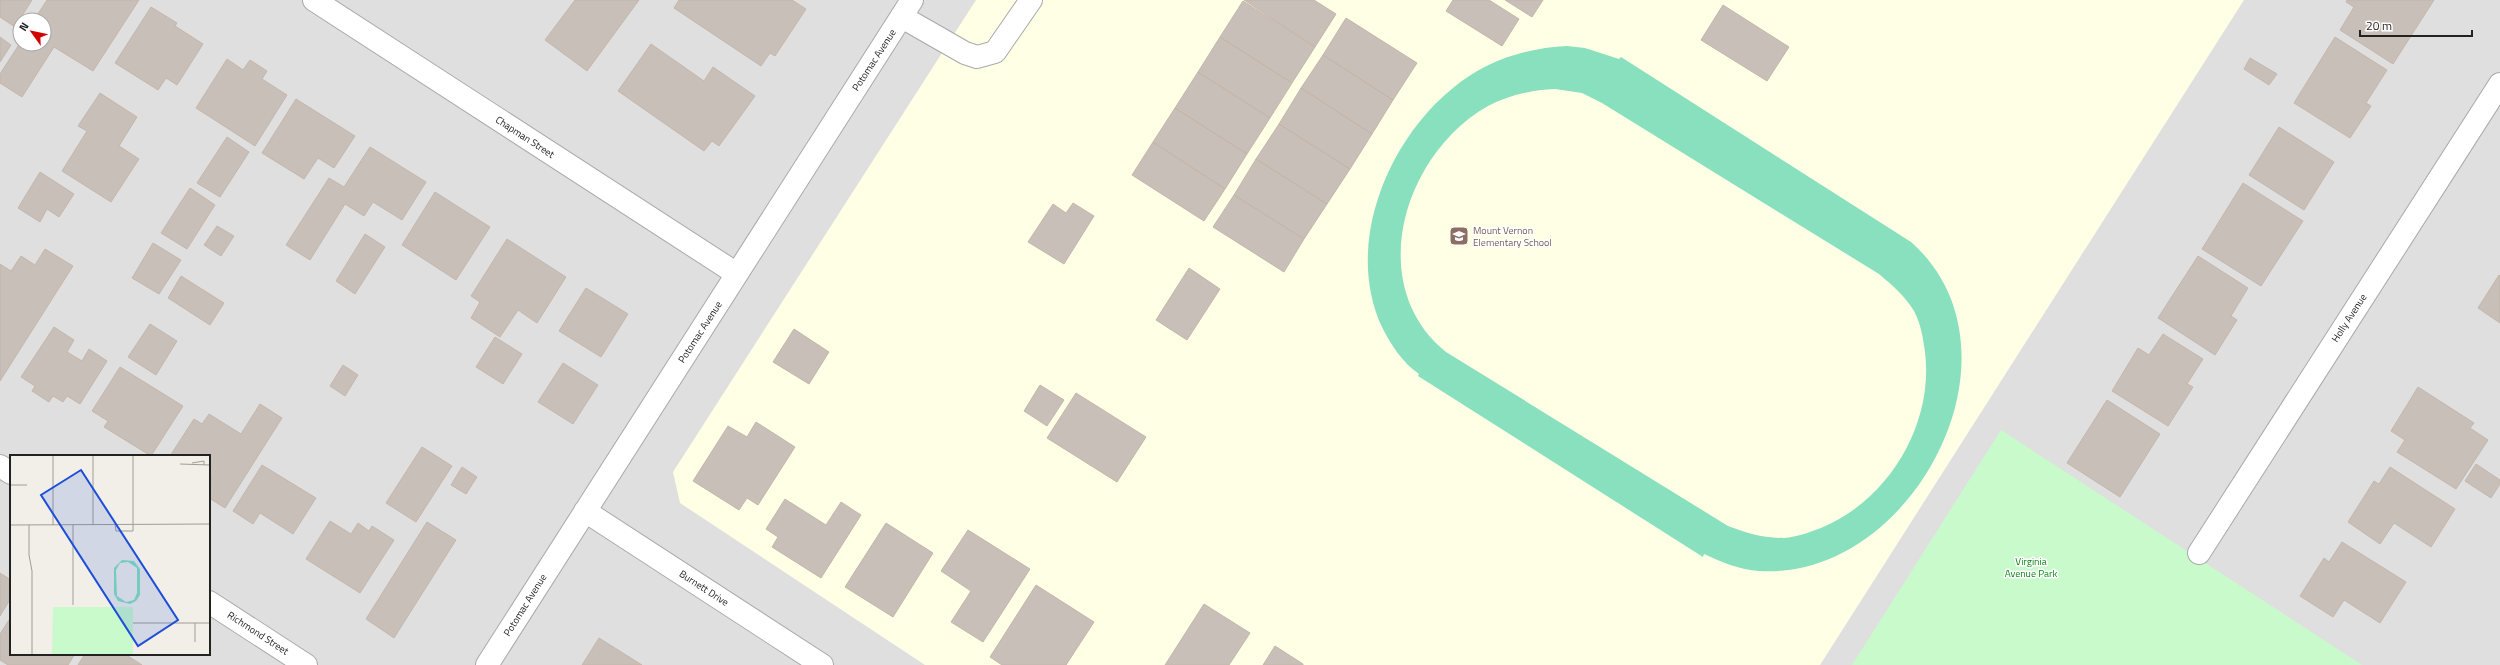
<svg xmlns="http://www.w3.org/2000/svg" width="2500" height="665" viewBox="0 0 2500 665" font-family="'Titillium Web',sans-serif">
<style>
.residential{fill:#e0dfdf;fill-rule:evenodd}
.education{fill:#ffffe5}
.park{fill:#c8facc}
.pitch{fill:#88e0be;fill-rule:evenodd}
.building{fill:#c7bfb8;stroke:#c4b6ab}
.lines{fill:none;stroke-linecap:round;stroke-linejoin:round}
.service-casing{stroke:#a9a9a9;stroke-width:24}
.minor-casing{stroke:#a9a9a9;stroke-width:24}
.service{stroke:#fff;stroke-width:22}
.minor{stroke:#fff;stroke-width:22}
.labels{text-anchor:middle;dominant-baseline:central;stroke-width:3;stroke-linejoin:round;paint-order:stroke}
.street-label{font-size:10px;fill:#222;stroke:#fff}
.education-label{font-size:10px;fill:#785e54;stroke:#fff;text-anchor:start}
.park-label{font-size:10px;fill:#0c8416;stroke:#fff}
.inset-road{fill:none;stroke:#9f9d99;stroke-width:1}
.view{fill:#1d4ed8;fill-opacity:0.15;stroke:#1d4ed8;stroke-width:2}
.inset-edge{fill:none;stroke:#222;stroke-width:2}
</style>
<rect width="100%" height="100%" fill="#f2efe9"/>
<!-- residential -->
<path class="residential" d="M0,0H2500V665H0ZM20,20H44V44H20ZM11,456H209V654H11Z"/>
<!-- education -->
<path class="education" d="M976,0H2244L1820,665H925L680,503L673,472Z"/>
<!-- park -->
<path class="park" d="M2001,430L2362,665H1852Z"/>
<!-- pitch -->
<path class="pitch" d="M1567,46L1585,48L1619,59L1621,57L1911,242C2034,351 1913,581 1759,571C1740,570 1722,562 1704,554L1703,557L1418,376L1419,374C1402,362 1391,345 1382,327C1344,246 1387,141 1453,88C1485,61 1525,48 1567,46ZM1555,89L1582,93L1602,103L1879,274C1892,285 1905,296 1914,311C1921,324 1923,338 1925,352C1934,424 1889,500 1821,528C1810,532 1797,537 1784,538C1763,538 1746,533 1728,526L1446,352C1363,285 1404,153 1488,106C1509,95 1531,90 1555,89Z"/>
<!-- building -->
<path class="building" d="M0,0H32L15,27L0,17Z
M47,0H139L93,71L54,47L22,97L0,83V74L20,43L44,44V20H34Z
M575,0H639L587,71L545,40Z
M679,0H792L806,9L775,56L770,53L761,66L674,8Z
M1244,0H1314L1336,14L1315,47Z
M1453,0H1489L1519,19L1502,46L1446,11Z
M1505,0H1543L1532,17Z
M2347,0H2434L2393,64L2340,30L2354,7L2346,2Z
M1243,1L1315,47L1292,83L1220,37Z
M1723,5L1789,47L1767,81L1701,40Z
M151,7L177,23L175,26L203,44L177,85L166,78L158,90L115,63Z
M1346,18L1417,63L1393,100L1323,55Z
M0,37L11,45L0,62Z
M1220,37L1292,83L1270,118L1198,72Z
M2335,37L2387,70L2366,103L2371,106L2350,138L2294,103Z
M651,44L704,81L713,67L755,96L719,146L712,141L704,151L618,91Z
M1323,55L1393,100L1372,134L1301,88Z
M2250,58L2277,74L2269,85L2244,69Z
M227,59L243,70L250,60L267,71L262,79L287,95L255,146L196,108Z
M1198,72L1270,118L1247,154L1175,108Z
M1301,88L1372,134L1350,169L1279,124Z
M100,93L137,117L119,146L139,159L111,202L62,171L87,131L78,126Z
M296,99L355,136L334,168L318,158L304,179L262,153Z
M1175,108L1247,154L1225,189L1153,142Z
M1279,124L1350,169L1327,204L1256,159Z
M2279,127L2334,162L2304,210L2249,175Z
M227,137L249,152L220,197L197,183Z
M1153,142L1225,189L1204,221L1132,175Z
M370,147L426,182L402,220L373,202L364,216L345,204L310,260L286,245L329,178L344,187Z
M1256,159L1327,204L1304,239L1234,195Z
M40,172L74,194L59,217L47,209L40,222L18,208Z
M2243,183L2303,221L2261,286L2202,249Z
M190,188L215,205L187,249L161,233Z
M435,192L490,227L456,280L402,245Z
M1234,195L1304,239L1284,272L1213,227Z
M1073,203L1094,216L1064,264L1028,242L1053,204L1066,213Z
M217,226L234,236L221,256L204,245Z
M365,234L385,247L355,294L336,281Z
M507,239L566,277L537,323L518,310L500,337L471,318L480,302L471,296Z
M153,243L181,260L159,294L132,278Z
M45,249L73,266L0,381V264L11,271L21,256L35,265Z
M2198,256L2248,288L2231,316L2237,320L2215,355L2158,318Z
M1189,268L1220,289L1187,340L1156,320Z
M2499,275L2500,276V323L2478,308Z
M181,276L224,303L210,325L168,298Z
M586,288L628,314L601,357L559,331Z
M150,324L177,341L156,375L128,357Z
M54,327L74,340L67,352L82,361L89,349L107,361L80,404L67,396L63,402L53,396L49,402L32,391L35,386L21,377Z
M794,329L829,352L809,384L773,362Z
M2163,334L2203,359L2187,384L2193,387L2168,426L2112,391L2138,348L2149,355Z
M495,337L522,354L503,384L476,367Z
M563,363L598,385L573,424L538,402Z
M343,365L358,375L345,396L330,386Z
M120,367L183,406L151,456L104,427L108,421L92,411Z
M1040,385L1064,400L1047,426L1024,411Z
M2418,387L2474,423L2470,428L2488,440L2456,489L2397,452L2405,440L2391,431Z
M1076,393L1146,437L1117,482L1047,438Z
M2107,400L2160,434L2120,497L2067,463Z
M260,404L282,418L225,508L209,498V483L212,479L209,477V456H170L194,419L202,424L209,414L241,434Z
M756,422L795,447L758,505L747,498L739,510L693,481L728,426L747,437Z
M422,447L452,466L416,522L386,503Z
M2476,464L2500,480V484L2491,498L2465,481Z
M262,465L316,498L293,534L260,513L253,524L233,511Z
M462,467L477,477L466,494L451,485Z
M2390,467L2455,509L2431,547L2394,523L2380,544L2348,522L2374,481L2379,484Z
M785,499L826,525L841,502L861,515L821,578L772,547L778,537L766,529Z
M330,521L351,534L358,523L369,531L372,526L394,540L360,593L306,559Z
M427,522L456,540L394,638L366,619Z
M886,523L933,553L893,617L845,587Z
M968,530L1030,569L983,642L951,622L971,591L941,571Z
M2342,542L2406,582L2380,623L2344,600L2333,617L2300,596L2324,558L2329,562Z
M0,573L11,580V598L0,616Z
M1036,585L1094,622L1066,665H1002L990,657Z
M1204,604L1250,633L1229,665H1165Z
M11,617V654H75L68,665H8L0,660V634Z
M599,638L642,665H582Z
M1275,646L1303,664V665H1263Z
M85,654H125L142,665H78Z"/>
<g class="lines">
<defs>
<path id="service" d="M902,17L965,53L977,57L995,52L1031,0"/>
<path id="minor" d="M314,0L737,274
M0,466L11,473
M585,511L822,665
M2199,553L2500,84
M209,602L306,665
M487,665L912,0"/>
</defs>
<!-- service casing -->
<use href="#service" class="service-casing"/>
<!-- minor casing -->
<use href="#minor" class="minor-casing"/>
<!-- service -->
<use href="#service" class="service"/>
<!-- minor -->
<use href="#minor" class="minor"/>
</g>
<!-- icons -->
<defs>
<symbol id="school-square" viewBox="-11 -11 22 22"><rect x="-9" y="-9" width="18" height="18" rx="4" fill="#8d6e63" stroke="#fff"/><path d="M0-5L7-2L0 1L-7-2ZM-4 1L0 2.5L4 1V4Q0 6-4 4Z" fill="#fff"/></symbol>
</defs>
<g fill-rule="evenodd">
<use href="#school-square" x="1448" y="225" width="22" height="22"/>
</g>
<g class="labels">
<!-- street labels -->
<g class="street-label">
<text transform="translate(874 60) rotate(-57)">Potomac Avenue</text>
<text transform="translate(525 137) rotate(33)">Chapman Street</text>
<text transform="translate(2349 318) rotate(-57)">Holly Avenue</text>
<text transform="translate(700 332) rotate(-57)">Potomac Avenue</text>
<text transform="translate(704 588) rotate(33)">Burnett Drive</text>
<text transform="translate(525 605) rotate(-58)">Potomac Avenue</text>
<text transform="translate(258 633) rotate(33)">Richmond Street</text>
</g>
<!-- education labels -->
<g class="education-label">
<text x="1473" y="230">Mount Vernon<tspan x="1473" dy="12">Elementary School</tspan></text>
</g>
<!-- park labels -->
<g class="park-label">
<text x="2031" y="561">Virginia<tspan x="2031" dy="12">Avenue Park</tspan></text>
</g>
</g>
<!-- overview -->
<g transform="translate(10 455)">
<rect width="200" height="200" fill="#f2efe9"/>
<path d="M43,152H123V200H42Z" fill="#c8facc"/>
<path d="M112,105L124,106L130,114V140L126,146L120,149L108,146L104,139V113ZM118,107L127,113V138L124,145L116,147L107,141L106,115L110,108Z" fill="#88e0be" fill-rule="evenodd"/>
<path class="inset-road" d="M43,0V70M83,0V69M182,8L194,6V10M170,9L200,10M0,30H17M105,69L106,76H123V0M0,70L200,69M19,70V100L22,116V200M63,70V150M123,168H200M185,187V168"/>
<path class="view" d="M71,15L168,165L128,191L31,40Z"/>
<rect width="200" height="200" class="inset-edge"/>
</g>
<!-- north arrow -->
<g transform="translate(32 32) rotate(303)"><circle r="19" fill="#ffffff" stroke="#a7a7a7"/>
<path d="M0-3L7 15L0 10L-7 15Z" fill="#d40000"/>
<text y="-6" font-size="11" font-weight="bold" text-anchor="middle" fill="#222222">N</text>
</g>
<!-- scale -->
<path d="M2360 30v6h112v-6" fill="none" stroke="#222222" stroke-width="2"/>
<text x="2366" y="30" font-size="12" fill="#222222" stroke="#ffffff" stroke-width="3" paint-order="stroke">20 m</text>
</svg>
